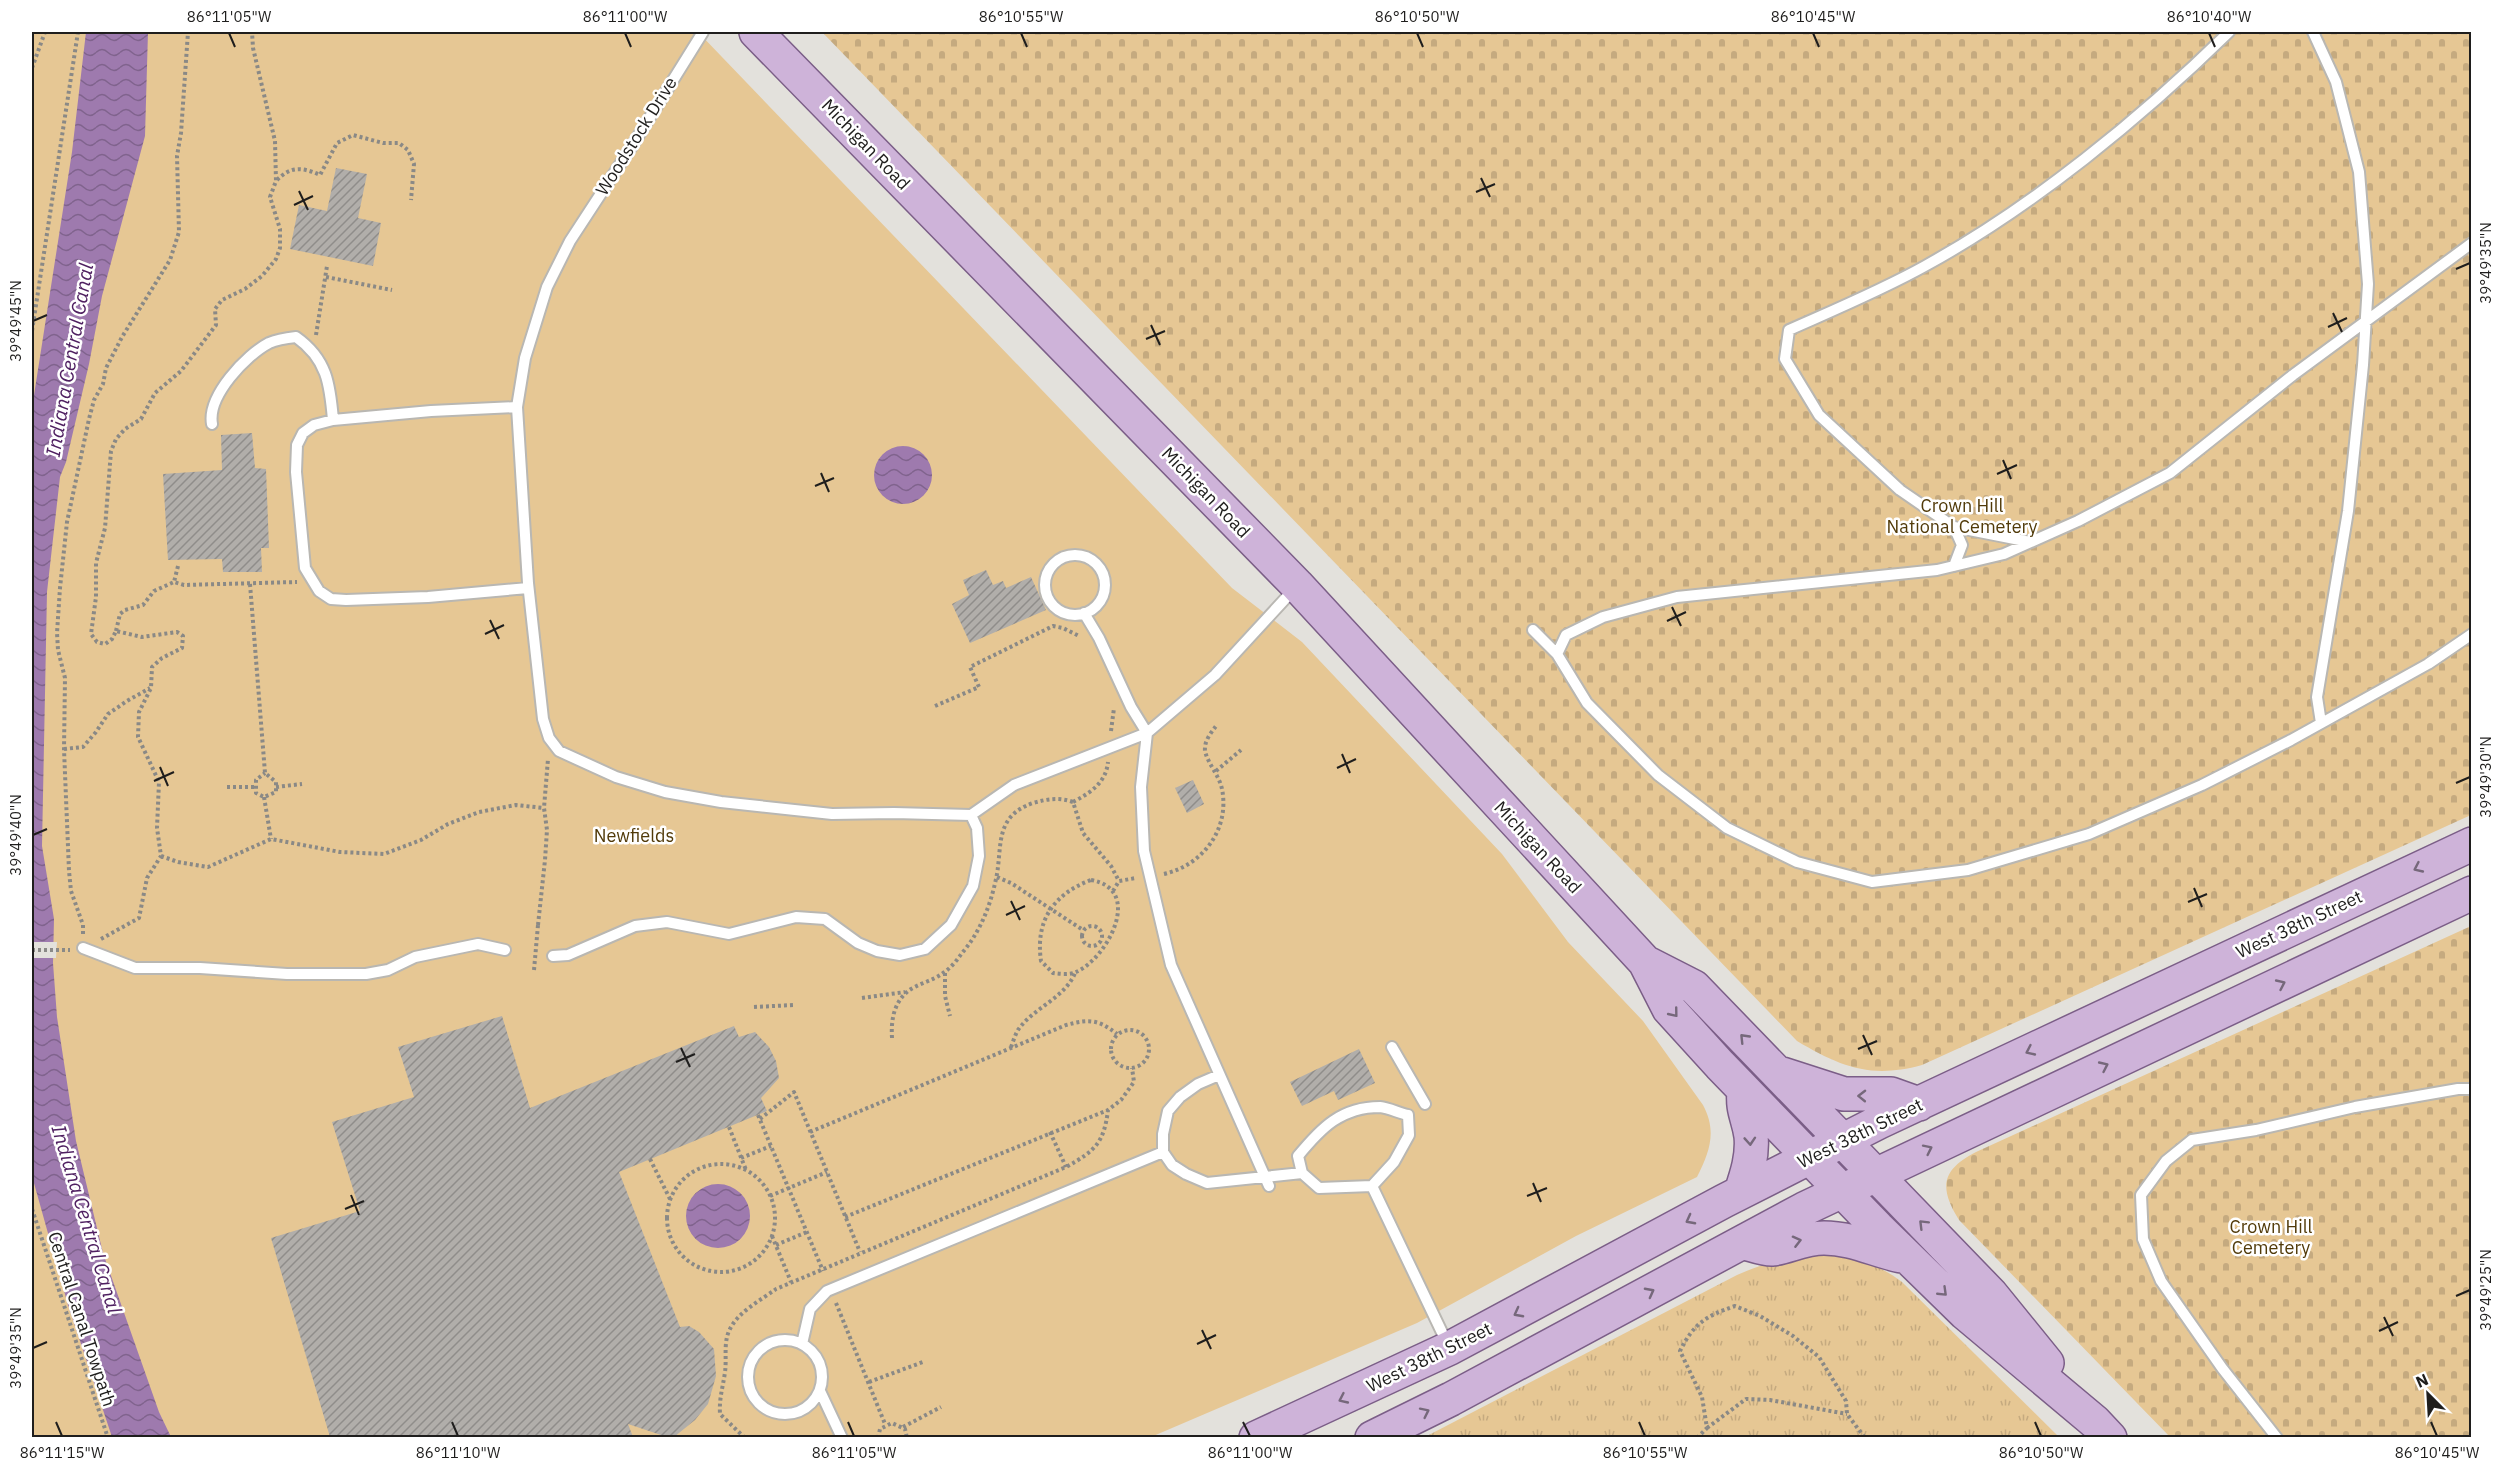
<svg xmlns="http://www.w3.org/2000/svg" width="2503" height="1469" viewBox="0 0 2503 1469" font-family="'IBM Plex Sans',sans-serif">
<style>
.grass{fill:url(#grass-tufts)}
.cemetery{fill:url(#cemetery-stones)}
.park{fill:#e6c794}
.water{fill:url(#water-waves)}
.pier{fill:#e3e1dc}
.building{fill:url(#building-hatch)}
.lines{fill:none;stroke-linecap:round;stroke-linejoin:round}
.lane-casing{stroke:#b9b7b2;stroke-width:14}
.primary-casing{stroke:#7b5e87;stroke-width:36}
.path{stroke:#8a8986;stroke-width:4;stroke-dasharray:3 3;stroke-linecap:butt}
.lane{stroke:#fff;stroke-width:10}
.primary{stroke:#ceb3d9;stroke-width:33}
.path-bridge{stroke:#8a8986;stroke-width:4;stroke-dasharray:3 3;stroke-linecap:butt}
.oneway{stroke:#76687b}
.ticks{fill:none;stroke:#1f1e1d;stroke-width:2}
.labels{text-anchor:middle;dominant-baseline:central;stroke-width:5;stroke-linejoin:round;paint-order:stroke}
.street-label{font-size:18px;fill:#1f1e1d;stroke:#fff}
.park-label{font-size:18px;fill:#513a09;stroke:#fff}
.water-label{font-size:20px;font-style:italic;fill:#4f2061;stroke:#fff}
.neatline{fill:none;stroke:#1f1e1d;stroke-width:2}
.ticks-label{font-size:15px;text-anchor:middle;fill:#1f1e1d}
</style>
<defs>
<pattern id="grass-tufts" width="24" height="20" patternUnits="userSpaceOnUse" patternTransform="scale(1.5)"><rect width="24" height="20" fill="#e6c794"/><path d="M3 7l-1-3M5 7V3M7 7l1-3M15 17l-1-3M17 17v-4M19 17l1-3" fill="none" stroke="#c5aa7f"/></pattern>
<pattern id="cemetery-stones" width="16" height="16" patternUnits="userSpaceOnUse" patternTransform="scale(1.5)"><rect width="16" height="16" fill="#e6c794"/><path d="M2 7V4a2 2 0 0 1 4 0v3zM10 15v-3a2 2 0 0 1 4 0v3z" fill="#c5aa7f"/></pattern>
<pattern id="water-waves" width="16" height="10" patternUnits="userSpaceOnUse" patternTransform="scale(1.5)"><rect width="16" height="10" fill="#9e7aae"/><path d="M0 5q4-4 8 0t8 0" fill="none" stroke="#80638d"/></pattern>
<pattern id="building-hatch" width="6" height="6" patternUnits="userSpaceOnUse" patternTransform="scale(1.5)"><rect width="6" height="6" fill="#b1aeaa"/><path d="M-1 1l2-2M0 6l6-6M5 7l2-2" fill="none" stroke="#8f8d8a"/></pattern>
</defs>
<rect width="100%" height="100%" fill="#e3e1dc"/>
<!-- grass -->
<path class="grass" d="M1831,1254C1860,1260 1878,1264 1902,1282L2059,1437L1423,1438L1737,1275C1768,1261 1797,1255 1831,1254Z"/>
<!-- cemetery -->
<path class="cemetery" d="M822,32H2471V815L1922,1065C1871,1079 1841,1067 1797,1041Z
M2471,926V1437H2170L1959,1220C1939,1188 1941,1170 1976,1152Z"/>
<!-- park -->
<path class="park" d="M32,32H698L1232,588L1302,642L1502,854L1568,942L1643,1021L1703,1105C1717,1131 1710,1151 1697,1177L1576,1236L1417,1323L1151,1437H32Z"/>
<!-- water -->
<path class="water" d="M86,32H148L145,136L102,296L89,364L66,462L60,477L47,592L42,846L54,919L53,963L57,1017L76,1141L103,1253L159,1412L171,1437H112L68,1305L32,1176V408L72,152Z
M874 475a29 29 0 1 1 58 0a29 29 0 1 1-58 0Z
M686 1216a32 32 0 1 1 64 0a32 32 0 1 1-64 0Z"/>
<!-- pier -->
<path class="pier" d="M32,942H57L56,958H32Z"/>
<!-- building -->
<path class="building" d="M336,168L367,174L358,218L381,223L373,266L290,249L299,205L327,211Z
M252,433L255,468L266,469L269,548H261L262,572H223L222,559L168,560L163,474L222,470L221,435Z
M986,570L993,585L1003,581L1006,588L1031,577L1046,610L970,643L952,604L969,595L963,580Z
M1193,780L1204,804L1187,813L1175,788Z
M502,1016L530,1108L734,1026L739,1037L755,1032L769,1047L776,1061L779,1078L761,1098L767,1111L619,1172L680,1327L689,1326L699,1332L714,1349L716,1376L708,1404L695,1420L674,1437H667L628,1424L633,1437H330L271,1238L360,1211L332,1122L414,1097L398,1047Z
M1359,1049L1375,1083L1338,1100L1334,1091L1302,1106L1290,1082Z"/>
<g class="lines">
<defs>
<path id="lane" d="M703,32L632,146L570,241L547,287L525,358L517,407L528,583L543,719L549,738L559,751L616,777L665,792L721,802L832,814L894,813L971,815L1014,785L1147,733L1215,675L1296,587
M2313,32L2336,82L2359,172L2368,284L2363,365L2348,511L2317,697L2321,723
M2472,243L2293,375L2170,473L2078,521L2004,554L1937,570L1677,597L1603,617L1566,635L1557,654L1587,703L1658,775L1727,828L1797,862L1872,882L1968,870L2089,834L2202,785L2291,740L2428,664L2472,634
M517,407L431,411L333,420L314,425L303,433L297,445L296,472L305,568L319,591L331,599L346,600L428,597L528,588
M212,424C207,396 246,355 269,343C278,339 287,338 296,337C327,359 330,384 333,420
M1954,527L1962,545L1954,566
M2030,542L1954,527L1900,490L1819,415L1785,359L1789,330C1834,310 1882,290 1925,266C2034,206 2141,118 2229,32
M1045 585a30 30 0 1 1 60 0a30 30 0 1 1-60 0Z
M1084,613L1099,638L1131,707L1147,733L1141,787L1144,851L1171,965L1269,1186
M1533,630L1557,654
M83,948L135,968H200L287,974H366L388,970L415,957L478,944L505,950
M553,956L568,955L635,926L667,922L729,934L796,917L825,919L858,943L877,951L900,955L925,949L951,925L973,886L979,856L977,828L971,815
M1392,1047L1425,1104
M1219,1075L1198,1084L1180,1097L1168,1111L1163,1134V1152L1172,1165L1186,1174L1207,1183L1302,1173
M1372,1186L1319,1188L1302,1173L1298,1156C1321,1128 1341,1107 1380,1107C1389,1108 1399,1113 1408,1115L1409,1135L1394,1162L1372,1186L1448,1345
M748 1377a37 37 0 1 1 74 0a37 37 0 1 1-74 0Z
M802,1344L810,1309L827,1291L1163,1152
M820,1391L842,1438
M2277,1438L2222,1368L2161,1281L2143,1239L2141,1195L2166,1161L2192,1140L2256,1130L2355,1107L2458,1089H2472"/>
<path id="primary" d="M756,32L1297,585L1645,962L1669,1009L1720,1065L1878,1228L1965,1313L2095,1422L2110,1438
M1645,962L1694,987L1991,1294L2047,1363
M1782,1074L1844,1094H1891L1919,1104
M1741,1192C1747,1174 1753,1156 1751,1136C1748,1116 1742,1112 1744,1090
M1745,1243C1753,1245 1765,1250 1773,1249C1790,1246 1805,1238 1824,1238C1852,1238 1874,1250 1901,1256
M1256,1438L1450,1348L1724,1201L1879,1122L2472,844
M1372,1438L1451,1399L1804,1209L2472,893"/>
</defs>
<!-- lane casing -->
<use href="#lane" class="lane-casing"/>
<!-- primary casing -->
<use href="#primary" class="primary-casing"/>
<!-- path -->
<path class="path" d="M32,68L45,32
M277,180C291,166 302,167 320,175L337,143L353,135L383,143H399L408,150L414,164L411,200
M326,277L392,290
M32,331L78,32
M316,335L327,266
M178,566L174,582L184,585L297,582
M250,584L265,773L276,782V792L264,797L256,793V780L265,773
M116,631L120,614L125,610L143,605L154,591L174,582
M935,706L979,687L970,667L1053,626L1063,628L1079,636
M1111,731L1114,708
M64,749L83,747L96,732L108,714L127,701L150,688
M1216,771L1241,750
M227,787H254
M276,787L302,784
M264,797L271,839
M1073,802C1090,793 1106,783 1108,762
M161,856L178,862L208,867L271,839L340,852L384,854L421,840L448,824L479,812L516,805L544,808
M1164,874C1203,865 1230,829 1222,789C1219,775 1208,764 1205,751C1204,741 1211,733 1216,726
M997,877L1011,883L1083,930
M1091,880C1144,889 1108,958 1076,972C1070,975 1060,974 1053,973L1041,961C1035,920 1054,894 1091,880Z
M1113,891L1119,881L1136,878
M538,925L545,860L547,830L544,808L548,759
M1082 936a10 10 0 1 1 20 0a10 10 0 1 1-20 0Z
M83,934V925L71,891L69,871L64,749L65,678L58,650L57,633L60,588L67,522L89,419L94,400L103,384L106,368L122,337L170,260L179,232L177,156L181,133L188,32
M101,939L139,918L147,878L161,856L157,828L159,782L138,737L139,712L151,688L152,667L162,658L182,648L183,636L177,632L142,637L116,631L112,639L105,644L97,642L91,634L96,597V563L105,528L111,451L116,439L125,429L141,419L155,393L181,371L216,325L215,309L222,300L245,289L262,276L276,259L280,248V229L270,197L276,181L275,141L253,48L252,32
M32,950H70
M945,973V996L950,1016
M862,998L905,992
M754,1007L794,1005
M1111 1049a19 19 0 1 1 38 0a19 19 0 1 1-38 0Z
M892,1038C891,1022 893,1004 907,992C916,984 933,981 943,973C951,968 957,960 962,953C980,932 990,907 996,879C1003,847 993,817 1033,803C1047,799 1059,797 1073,802L1083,833L1111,866L1119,881
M1011,1047C1013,1042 1015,1035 1018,1030C1033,1008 1065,998 1075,973
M758,1115L823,1271
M760,1119L794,1092L860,1252
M729,1127L746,1170
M810,1132L1066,1025C1089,1019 1098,1019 1117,1034
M1050,1132L1066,1167
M741,1158L771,1146
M650,1159L671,1201
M667 1218a54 54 0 1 1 108 0a54 54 0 1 1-108 0Z
M770,1196L827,1172
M32,1209L108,1438
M845,1217L1108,1110L1121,1100L1134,1082L1132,1068
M772,1236L791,1282
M776,1245L807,1232
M836,1303L885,1424
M869,1382L923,1362
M903,1427L941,1407
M1707,1428L1746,1399L1770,1400L1847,1414
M745,1438L720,1414C719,1398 723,1387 725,1372C727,1358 723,1342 730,1329C738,1312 761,1300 776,1289L1066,1167C1095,1151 1104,1143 1108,1110
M878,1438L880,1429L892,1423L905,1429L907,1438
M1697,1438L1707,1428L1702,1397L1680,1351C1694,1323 1706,1316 1735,1306L1760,1316L1793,1336L1819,1357L1846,1401L1847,1414L1865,1438"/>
<!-- lane -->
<use href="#lane" class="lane"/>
<!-- primary -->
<use href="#primary" class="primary"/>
<!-- path-bridge -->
<path class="path-bridge" d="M534,970L538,925"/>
</g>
<!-- one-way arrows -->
<defs><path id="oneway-chevron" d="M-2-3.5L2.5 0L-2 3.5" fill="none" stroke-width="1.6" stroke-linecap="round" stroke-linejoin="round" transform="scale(1.5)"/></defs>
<g class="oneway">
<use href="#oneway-chevron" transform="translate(2418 868) rotate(155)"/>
<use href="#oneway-chevron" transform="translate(2281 984) rotate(-25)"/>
<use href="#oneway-chevron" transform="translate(1674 1013) rotate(51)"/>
<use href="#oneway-chevron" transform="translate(1744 1038) rotate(-134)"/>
<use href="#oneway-chevron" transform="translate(2030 1051) rotate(155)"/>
<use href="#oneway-chevron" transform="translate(2104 1066) rotate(-25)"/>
<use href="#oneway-chevron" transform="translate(1862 1096) rotate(-179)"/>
<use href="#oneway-chevron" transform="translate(1750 1141) rotate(86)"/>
<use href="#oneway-chevron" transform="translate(1928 1149) rotate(-26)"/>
<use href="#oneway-chevron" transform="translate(1690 1220) rotate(152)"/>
<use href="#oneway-chevron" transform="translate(1923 1224) rotate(-135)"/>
<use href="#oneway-chevron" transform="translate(1797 1241) rotate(-14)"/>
<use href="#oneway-chevron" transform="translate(1650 1292) rotate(-28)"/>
<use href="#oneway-chevron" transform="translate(1943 1292) rotate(44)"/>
<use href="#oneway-chevron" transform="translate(1518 1313) rotate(152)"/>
<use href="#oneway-chevron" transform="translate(1343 1399) rotate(155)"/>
<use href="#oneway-chevron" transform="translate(1425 1412) rotate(-26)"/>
</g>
<!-- ticks -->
<path class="ticks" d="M229,33L235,47M625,33L631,47M1021,33L1027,47M1417,33L1423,47M1813,33L1819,47M2209,33L2215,47M1481,178L1490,197M299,191L308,210M1476,192L1495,184M294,205L313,196M2456,269L2470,263M2333,313L2342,332M33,321L47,315M1151,325L1160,345M2328,327L2347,318M1146,339L1165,331M2003,460L2011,479M821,473L829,492M1997,474L2017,465M815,486L834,478M1672,607L1681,626M490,620L499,639M1667,621L1686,612M485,634L504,625M1342,754L1350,773M160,767L168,786M1337,768L1356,759M154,781L174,772M2456,783L2470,777M33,835L47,829M2194,888L2202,907M1011,901L1020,920M2188,902L2207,894M1006,915L1025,906M1863,1035L1872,1055M681,1048L690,1067M1858,1049L1877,1041M676,1062L695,1054M1533,1183L1541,1202M351,1195L359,1215M1527,1196L1547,1188M345,1209L364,1201M2456,1296L2470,1290M2384,1317L2393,1336M1202,1330L1211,1349M2379,1331L2398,1322M1197,1344L1216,1335M33,1348L47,1342M56,1422L62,1436M452,1422L458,1436M848,1422L854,1436M1243,1422L1250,1436M1639,1422L1645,1436M2035,1422L2041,1436M2431,1422L2437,1436"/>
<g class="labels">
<!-- street labels -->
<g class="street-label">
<text transform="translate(636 136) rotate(-58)">Woodstock Drive</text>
<text transform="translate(866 144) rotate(46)">Michigan Road</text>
<text transform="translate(1206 492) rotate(46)">Michigan Road</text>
<text transform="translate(1538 847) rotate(47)">Michigan Road</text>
<text transform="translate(2299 924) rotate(-25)">West 38th Street</text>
<text transform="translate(1860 1133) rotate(-26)">West 38th Street</text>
<text transform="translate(82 1319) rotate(72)">Central Canal Towpath</text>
<text transform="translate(1429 1357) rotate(-26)">West 38th Street</text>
</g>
<!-- park labels -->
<g class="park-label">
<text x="1962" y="505">Crown Hill<tspan x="1962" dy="21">National Cemetery</tspan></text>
<text x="634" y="835">Newfields</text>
<text x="2271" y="1226">Crown Hill<tspan x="2271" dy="21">Cemetery</tspan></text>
</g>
<!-- water labels -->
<g class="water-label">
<text transform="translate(69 360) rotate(-80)">Indiana Central Canal</text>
<text transform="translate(87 1219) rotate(73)">Indiana Central Canal</text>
</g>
</g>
<!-- border -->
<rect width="2503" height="1469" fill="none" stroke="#ffffff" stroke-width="66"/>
<!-- north arrow -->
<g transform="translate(2428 1394) rotate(336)" stroke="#ffffff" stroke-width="4.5" paint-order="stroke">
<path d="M0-4.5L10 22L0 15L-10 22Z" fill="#1f1e1d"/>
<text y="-9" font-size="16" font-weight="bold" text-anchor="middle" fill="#1f1e1d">N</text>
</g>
<rect x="33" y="33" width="2437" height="1403" class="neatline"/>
<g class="ticks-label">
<text x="229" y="22">86°11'05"W</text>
<text x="625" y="22">86°11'00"W</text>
<text x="1021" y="22">86°10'55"W</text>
<text x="1417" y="22">86°10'50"W</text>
<text x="1813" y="22">86°10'45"W</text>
<text x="2209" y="22">86°10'40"W</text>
<text transform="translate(2486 263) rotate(-90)" y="5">39°49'35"N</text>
<text transform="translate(16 321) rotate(-90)" y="5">39°49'45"N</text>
<text transform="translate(2486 777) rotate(-90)" y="5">39°49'30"N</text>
<text transform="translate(16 835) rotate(-90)" y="5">39°49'40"N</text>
<text transform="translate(2486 1290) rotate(-90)" y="5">39°49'25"N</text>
<text transform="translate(16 1348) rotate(-90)" y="5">39°49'35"N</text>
<text x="62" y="1458">86°11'15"W</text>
<text x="458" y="1458">86°11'10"W</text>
<text x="854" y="1458">86°11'05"W</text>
<text x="1250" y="1458">86°11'00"W</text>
<text x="1645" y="1458">86°10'55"W</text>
<text x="2041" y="1458">86°10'50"W</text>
<text x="2437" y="1458">86°10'45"W</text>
</g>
</svg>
